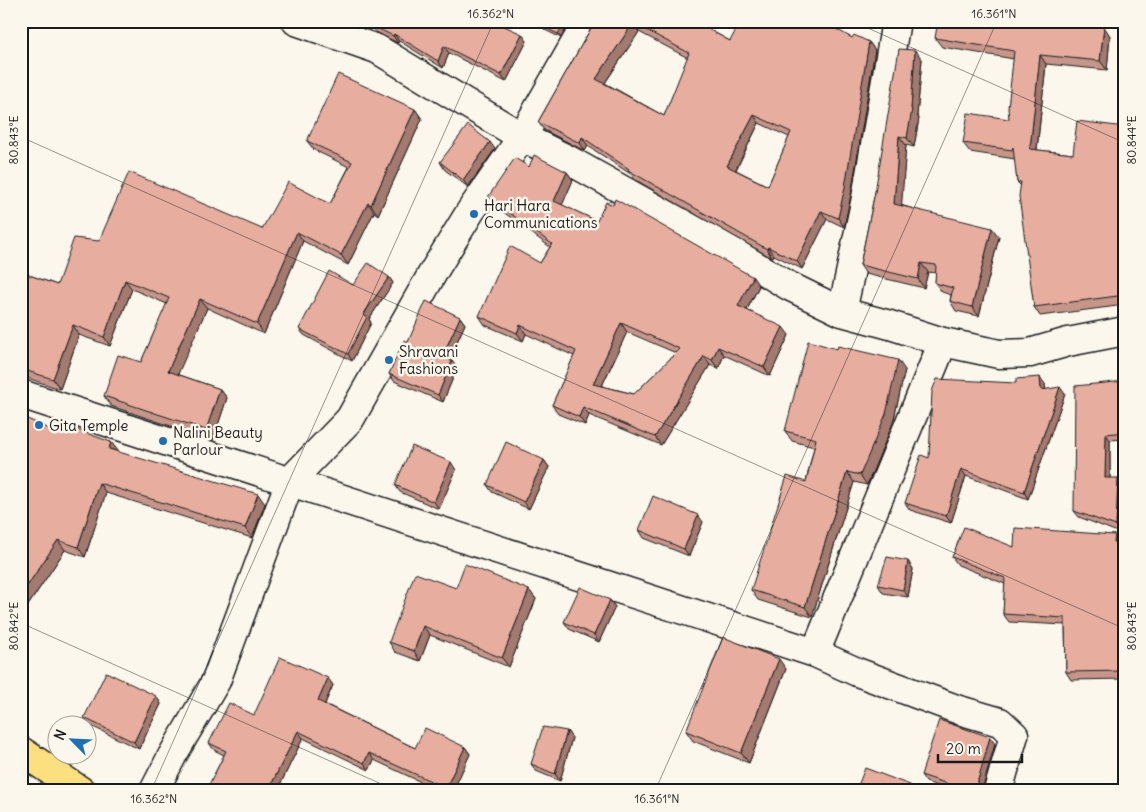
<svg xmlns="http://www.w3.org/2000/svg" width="1146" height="812" viewBox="0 0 1146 812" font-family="Delius,sans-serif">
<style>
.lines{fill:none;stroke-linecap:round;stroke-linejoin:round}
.street-casing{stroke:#1c1c1c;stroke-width:31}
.primary-casing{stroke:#1c1c1c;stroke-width:31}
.street{stroke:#fbf7ec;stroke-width:28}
.primary{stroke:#fce080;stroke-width:28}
.wall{fill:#c7968a;stroke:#1c1c1c;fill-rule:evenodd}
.shaded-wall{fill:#a27a70;stroke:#1c1c1c}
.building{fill:#e7aea0;stroke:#1c1c1c;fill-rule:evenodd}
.ticks{fill:none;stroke:#1c1c1c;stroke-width:1;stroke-opacity:0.45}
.poi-dot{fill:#1f6fb2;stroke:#fbf7ec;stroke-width:2}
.labels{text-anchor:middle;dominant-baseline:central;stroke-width:5;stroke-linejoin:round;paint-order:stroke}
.poi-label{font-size:15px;fill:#1c1c1c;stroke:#fbf7ec;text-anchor:start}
.neatline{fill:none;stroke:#1c1c1c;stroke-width:2}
.ticks-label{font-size:12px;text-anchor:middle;fill:#1c1c1c}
</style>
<rect width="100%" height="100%" fill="#fbf7ec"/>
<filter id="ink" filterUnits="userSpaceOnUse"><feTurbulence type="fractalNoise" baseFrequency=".02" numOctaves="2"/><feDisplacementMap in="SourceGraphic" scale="10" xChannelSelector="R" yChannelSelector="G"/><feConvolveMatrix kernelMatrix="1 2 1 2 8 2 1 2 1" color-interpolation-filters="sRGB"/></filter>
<g filter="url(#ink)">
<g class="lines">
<defs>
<path id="street" d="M588,21L522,137L567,159L731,251L789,286L842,312L890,325L943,342L999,354L1030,353L1068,342L1125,331
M842,312L866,198L896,21
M21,394L815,653L857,672L959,710L1000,722L1014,735L998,791
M815,653L943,342
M154,791L172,756L216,681L290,481L350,419L435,269L470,212L522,137L377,49L296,21"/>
<path id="primary" d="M21,751L81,791"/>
</defs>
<!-- street casing -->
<use href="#street" class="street-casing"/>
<!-- primary casing -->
<use href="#primary" class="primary-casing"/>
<!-- street -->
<use href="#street" class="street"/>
<!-- primary -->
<use href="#primary" class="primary"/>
</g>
<!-- wall -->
<path class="wall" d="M570,21L561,38L545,30L542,26Z
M595,21H693L730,41L852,38L869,42L875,50L851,195L844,227L827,219L802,269L774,255L772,258L634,179L632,175L588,146L585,151L544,130L538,122ZM639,32L688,58L664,116L605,83ZM759,123L789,137L768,186L736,170Z
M1052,21H1104L1103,26L1110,36L1107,70L1046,64L1037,150L1073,154L1125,127V305L1040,316L1034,307L1021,186L1017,182L1015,159L970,152L963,143L1009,119L1014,59L942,47L935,38L1051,26Z
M371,25L527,41L506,82L449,53L443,68L399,41L398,43L376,32Z
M922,59L917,116L919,118L914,147L906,145L901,205L999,237L979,316L956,311L950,301L951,295L942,292L935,283L936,273L928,272L924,288L866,274L860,265L875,192Z
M415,109L422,119L378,215L374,212L348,265L303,241L264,334L207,308L177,374L220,389L227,398L213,440L111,406L104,396L141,362L167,304L132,289L110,346L79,335L60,389L21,376V272L57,285L99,241L262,229L330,204L349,167L314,150L307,141Z
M495,149L468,187L445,170L440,162Z
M529,167L567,172L573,180L562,205L597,221L759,286L747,310L789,335L770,376L724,355L718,369L710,365L661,445L589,415L585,425L558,414L552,405L574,356L526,334L523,341L485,325L479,316L540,263L550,247L494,205L488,197ZM627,332L676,353L634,394L602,386Z
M389,277L393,283L369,319L371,323L352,361L304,335L299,329L353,285Z
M460,317L465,324L449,360L452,361L457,368L443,402L394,381L389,374L408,342Z
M905,370L893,423L867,485L854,482L812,617L758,600L751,590L806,482L814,447L792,441L785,431Z
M1125,381V439L1110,440V478L1123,484L1120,533L1079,517L1074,511Z
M1045,384V389L1065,394L1028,499L966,476L951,523L910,510L905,503L929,458Z
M58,433L111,442L118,452L265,504L252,538L106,493L85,557L65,550L21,616Z
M544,460L549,467L529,509L492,492L487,485Z
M456,470L439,509L400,492L395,485Z
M703,522L689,556L644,538L639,530Z
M1115,535L1119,542H1125V679L1071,680L1066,672L1065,625L1009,622L1003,614L1005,584L958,565L952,557L1014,547Z
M908,561L913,569L908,597L883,593L878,585Z
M456,588L529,590L536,599L509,667L430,635L420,661L395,652L389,642Z
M610,600L615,607L599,642L569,629L564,622Z
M786,669L749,763L693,741L686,731Z
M333,685L325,704L415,748L465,747L470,754L453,791H440L374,760L369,770L303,738L277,791H208L207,789L224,755L214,750L209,743L254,715Z
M156,696L161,704L139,749L89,725L84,718Z
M567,731L572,738L560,781L536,771L531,764Z
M995,744L983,787V791H952L926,782L921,775Z"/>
<!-- shaded-wall -->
<path class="shaded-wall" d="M565,21H570L561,38L558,34Z
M1097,21H1104L1102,35L1096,26Z
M633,23L639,32L602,87L596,79Z
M1104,26L1110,36L1107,70L1100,61Z
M394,34L399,41L398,43L393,36Z
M522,34L527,41L506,82L501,75Z
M869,42L875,50L851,195L844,227L838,218Z
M444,46L449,53L443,68L438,61Z
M915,50L922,59L917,116L919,118L914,147L907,138L911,109Z
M1040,55L1046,64L1036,158L1030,149Z
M415,109L422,119L378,215L371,205Z
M754,115L759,123L733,175L727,166Z
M899,136L906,145L901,213L894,204Z
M582,137L588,146L585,151L580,143Z
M490,142L495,149L468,187L463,180Z
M567,172L573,180L560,210L554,201Z
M368,203L374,212L348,265L341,255Z
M821,211L827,219L802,269L797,261Z
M992,228L999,237L979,316L972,307Z
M297,232L303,241L264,334L257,324Z
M768,247L774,255L772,258L767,249Z
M921,263L928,272L924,288L918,279Z
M389,277L393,283L369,319L371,323L352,361L348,354L363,315Z
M753,277L759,286L744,315L738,306Z
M125,280L132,289L110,346L104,337Z
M200,299L207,308L175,381L168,371Z
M460,317L465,324L447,364L442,357Z
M621,323L627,332L599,392L593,384Z
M73,325L79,335L60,389L53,379Z
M520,325L526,334L523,341L517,333Z
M783,327L789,335L770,376L764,367Z
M718,347L724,355L718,369L712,360Z
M704,356L710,365L661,445L655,437Z
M898,360L905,370L893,423L867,485L860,475Z
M452,361L457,368L443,402L438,395Z
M1040,377L1045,384L1046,396L1041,390Z
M1060,387L1065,394L1028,499L1024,492Z
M220,389L227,398L213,440L206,430Z
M583,407L589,415L585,425L579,417Z
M1106,434L1110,440V485L1105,478Z
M111,442L119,452L109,449Z
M544,460L549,467L529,509L524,502Z
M451,462L456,470L439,509L434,502Z
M961,469L966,476L951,523L946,516Z
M847,472L854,482L812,617L805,607Z
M1118,478L1123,484L1120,533L1116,526Z
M99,483L106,493L85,557L78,547Z
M258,494L265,504L252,538L245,528Z
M698,515L703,522L689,556L684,549Z
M1115,535L1120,543L1114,542Z
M58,540L65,550L21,616V595Z
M908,561L913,569L908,597L903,590Z
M529,590L536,599L509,667L502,658Z
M610,600L615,607L599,642L594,635Z
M423,626L430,635L420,661L414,651Z
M779,659L786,669L749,763L741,753Z
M328,678L333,685L323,708L318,701Z
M156,696L161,704L139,749L134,742Z
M298,731L303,738L277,791H268Z
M567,731L572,738L560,781L555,774Z
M990,737L995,744L983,787V791H978V780Z
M465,747L470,754L453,791H447L446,788Z
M369,753L374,760L369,770L364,763Z
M910,785L914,791H908Z"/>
<!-- building -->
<path class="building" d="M372,21H493L522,34L501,75L444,46L438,61L394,34L393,36L371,25Z
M545,21H565L558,34L542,26Z
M595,21H693L730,41L741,21H822L852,38L854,35L869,42L845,187L838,218L821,211L797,261L768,247L767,249L628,170L629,169L582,137L580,143L538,122ZM633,23L689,53L664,116L596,79ZM754,115L791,132L768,186L727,166Z
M938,21H1014L1051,26L1052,21H1097L1096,26H1104L1100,61L1040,55L1030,149L1073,154L1077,121L1125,127V295L1034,307L1019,196L1021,182H1017L1013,147L1012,150L963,143L968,113L1009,119L1008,108L1014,51L935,38Z
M899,49L915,50L911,109H912L907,138L899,136L894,204L992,228L972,307L950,301L953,288L935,283L936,265L921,263L918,279L860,265L875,192Z
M338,74L415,109L371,205L368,203L341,255L297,232L257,324L200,299L168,371L220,389L206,430L104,396L118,355L141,362L169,298L125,280L104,337L73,325L53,379L21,369V272L57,285L74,238L99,241L129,172L262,229L288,182L330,204L352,162L307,141Z
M468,125L490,142L463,180L440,162Z
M534,155L567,172L554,201L597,221L606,202L613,205L615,199L753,277L738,306L783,327L764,367L718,347L712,360L704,356L655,437L583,407L579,417L552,405L576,351L520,325L517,333L479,316L510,246L540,263L552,244L488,197L515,158L529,167ZM621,323L680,349L634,394L593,384Z
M368,263L389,277L363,315L367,317L348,354L299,329L329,271L353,285Z
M426,301L460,317L442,357L452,361L438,395L389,374L404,340L408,342Z
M808,341L837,349L838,346L898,360L886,414L860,475L847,472L805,607L751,590L787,476L806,482L816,439L785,431Z
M1040,377L1041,390L1060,387L1024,492L961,469L946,516L905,503L921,455L929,458L932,391L937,379L1016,383V379Z
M1125,381V432L1106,434L1105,478H1118L1116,526L1074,511L1075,386Z
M21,416L58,433L61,424L111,442L109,449L258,494L245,528L99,483L78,547L58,540L21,595Z
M506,442L544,460L524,502L487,485Z
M412,446L451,462L434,502L395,485Z
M653,496L698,515L684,549L639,530Z
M964,527L1014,547L1015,528L1115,535L1114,542H1125V671L1066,672L1065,618L1003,614L1005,578L952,557Z
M887,557L908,561L903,590L878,585Z
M465,564L529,590L502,658L423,626L414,651L389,642L415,573L456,588Z
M580,587L610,600L594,635L564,622Z
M723,637L779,659L741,753L686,731Z
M280,657L328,678L318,701L415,748L425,728L465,747L446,788L369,753L364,763L298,731L268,791H210L207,789L226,751L209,743L229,703L254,715Z
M106,672L156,696L134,742L84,718Z
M939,720L990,737L978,780V791H969L921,775Z
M543,727L567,731L555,774L531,764Z
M865,768L910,785L908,791H856Z
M1034,789L1042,791H1033Z"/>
</g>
<!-- ticks -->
<path class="ticks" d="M852,21L1125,143M21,137L1125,629M21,623L397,791M151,791L494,21M655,791L997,21"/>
<!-- markers -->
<g class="poi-dot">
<circle cx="474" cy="214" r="5"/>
<circle cx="389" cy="360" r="5"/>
<circle cx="39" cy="425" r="5"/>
<circle cx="163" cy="441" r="5"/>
</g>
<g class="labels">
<!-- poi labels -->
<g class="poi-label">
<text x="484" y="205">Hari Hara<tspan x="484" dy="17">Communications</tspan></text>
<text x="399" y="351">Shravani<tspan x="399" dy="17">Fashions</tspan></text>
<text x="49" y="425">Gita Temple</text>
<text x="173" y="432">Nalini Beauty<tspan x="173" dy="17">Parlour</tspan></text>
</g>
</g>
<!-- margin -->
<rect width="1146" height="812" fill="none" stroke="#fbf7ec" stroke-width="55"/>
<!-- north arrow -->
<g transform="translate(72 740) rotate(294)"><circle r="24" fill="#fbf7ec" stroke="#a29f99"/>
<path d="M0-4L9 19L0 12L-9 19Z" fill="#1f6fb2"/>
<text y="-8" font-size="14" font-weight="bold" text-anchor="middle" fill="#1c1c1c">N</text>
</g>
<!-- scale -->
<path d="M938 754v8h84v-8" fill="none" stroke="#1c1c1c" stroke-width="2.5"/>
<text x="946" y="754" font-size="15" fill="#1c1c1c" stroke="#fbf7ec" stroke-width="4" paint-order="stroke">20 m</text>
<rect x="28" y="28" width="1090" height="756" class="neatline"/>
<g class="ticks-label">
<text x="491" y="18">16.362°N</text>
<text x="994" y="18">16.361°N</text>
<text transform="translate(1132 140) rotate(-90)" y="4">80.844°E</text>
<text transform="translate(14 140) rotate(-90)" y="4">80.843°E</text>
<text transform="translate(1132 626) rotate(-90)" y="4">80.843°E</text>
<text transform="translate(14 626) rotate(-90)" y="4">80.842°E</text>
<text x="154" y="803">16.362°N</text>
<text x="657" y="803">16.361°N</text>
</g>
</svg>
